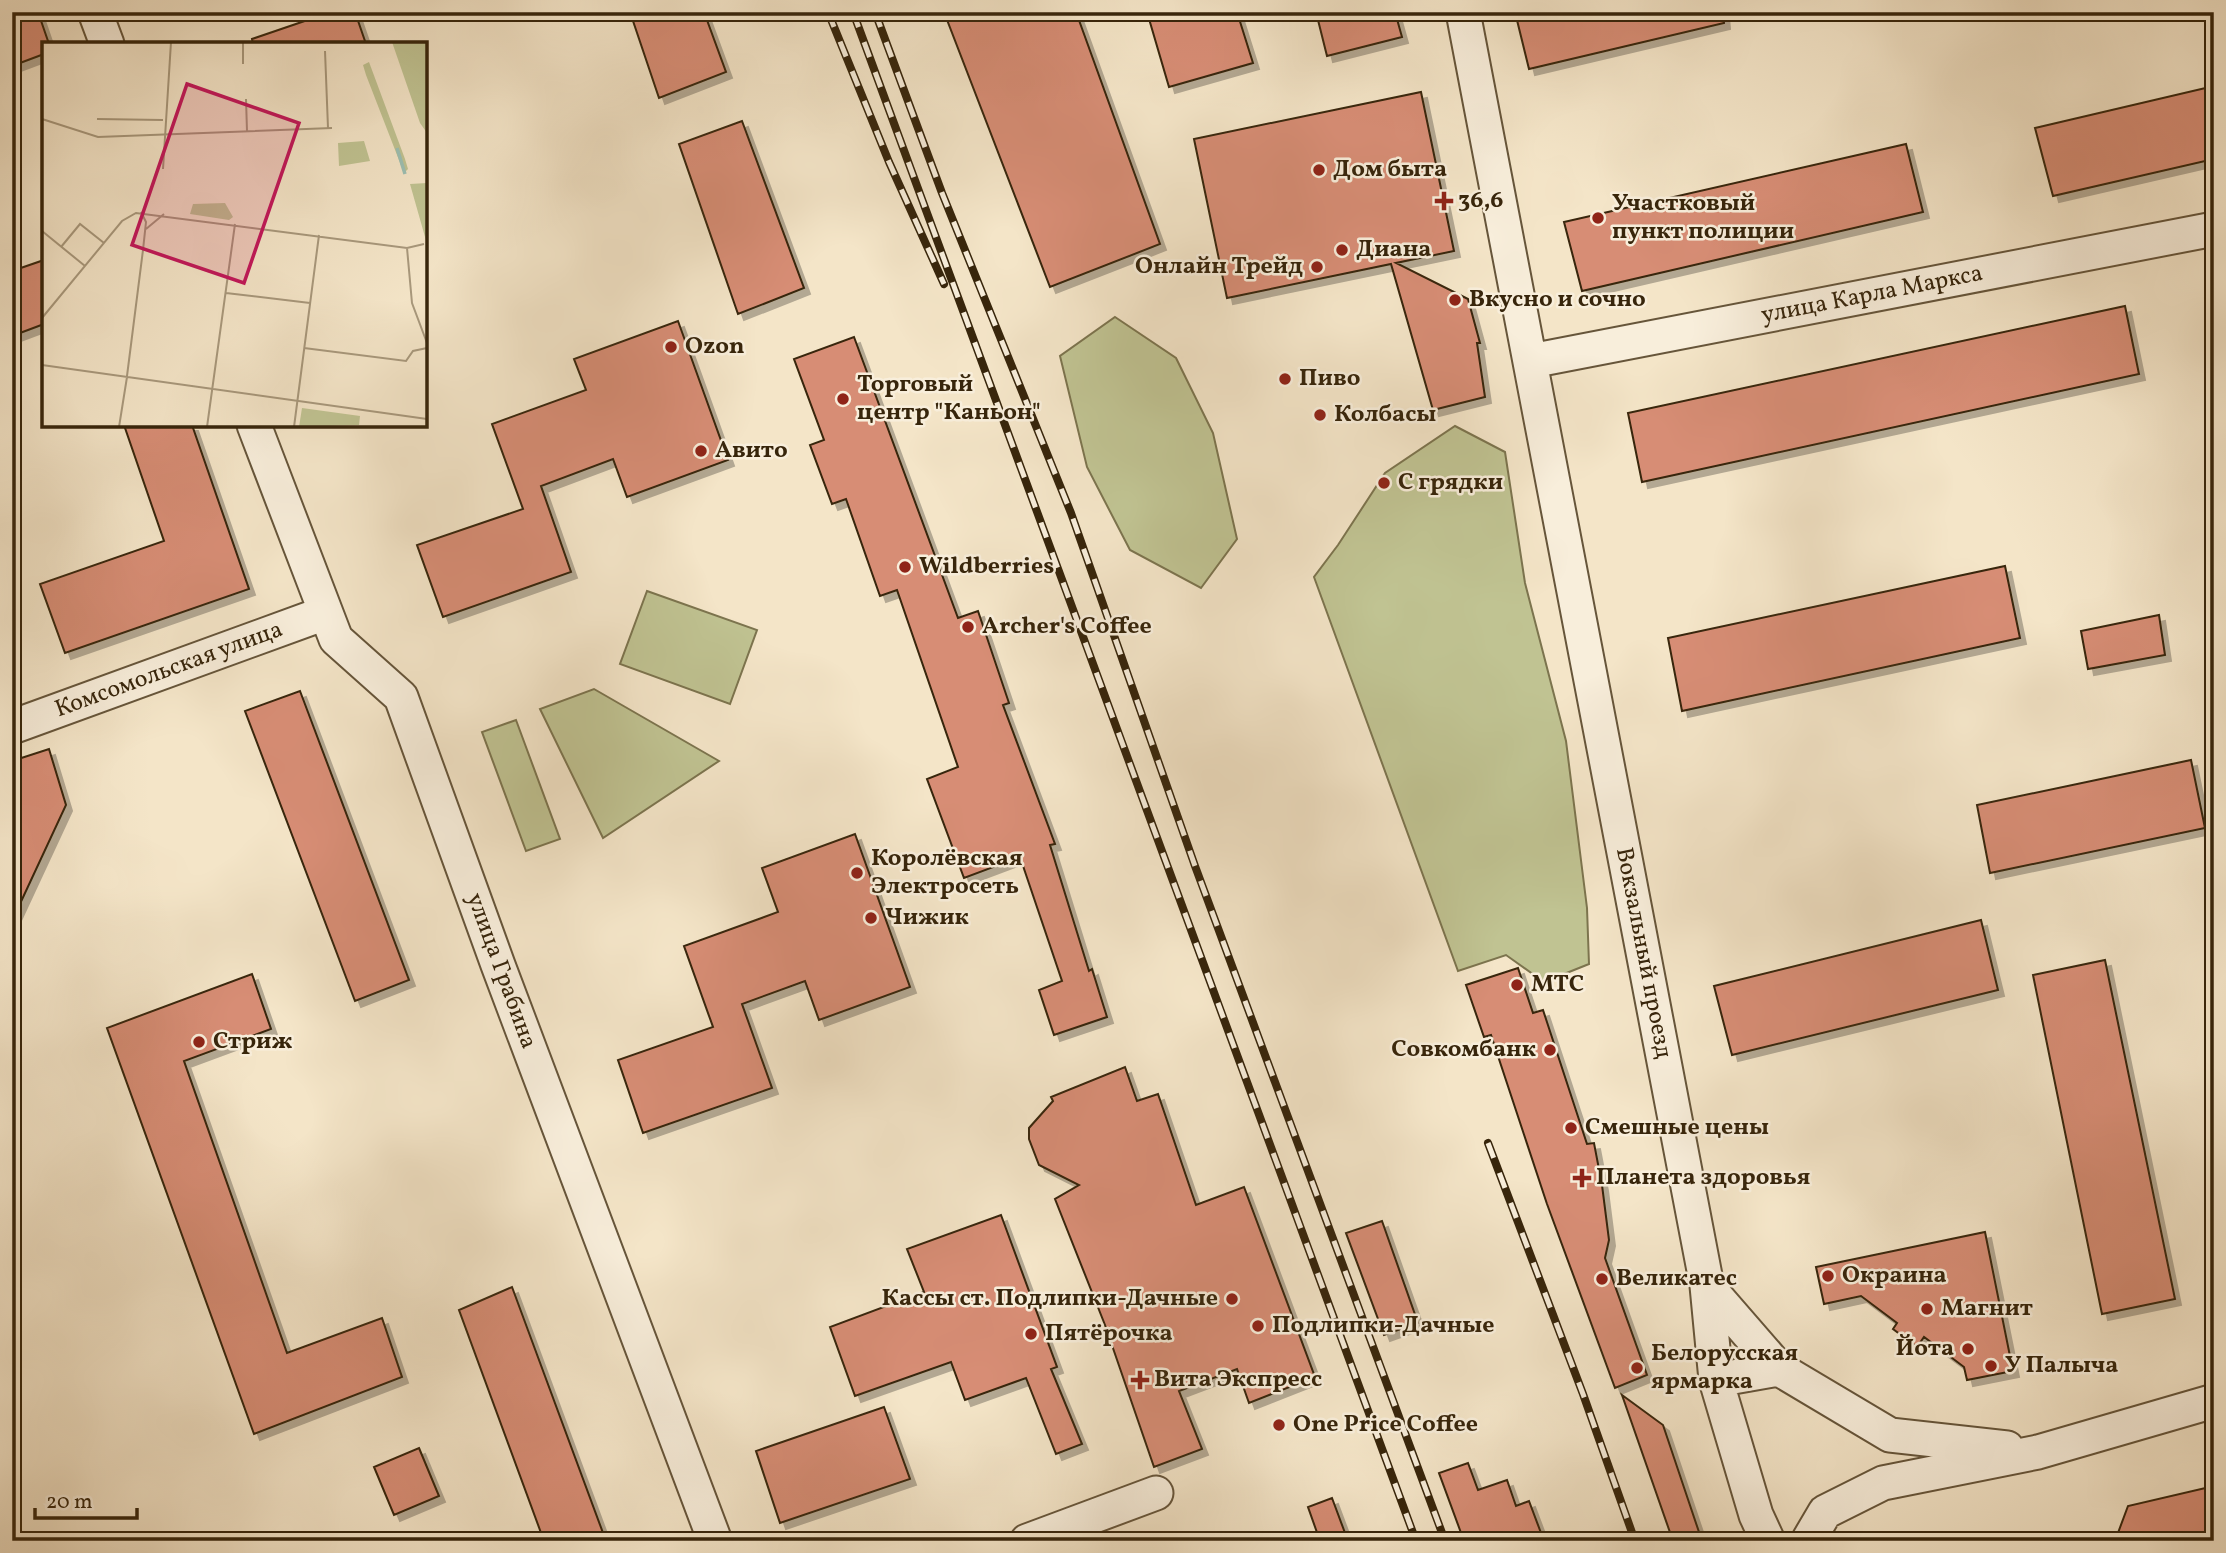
<svg xmlns="http://www.w3.org/2000/svg" width="2226" height="1553" viewBox="0 0 2226 1553" font-family="Vollkorn,serif">
<style>
.green{fill:#c0c392;stroke:#7c744e;stroke-width:2}
.building{fill:#d78d75;stroke:#37250b;stroke-width:2;filter:url(#shadow)}
.lines{fill:none;stroke-linecap:round;stroke-linejoin:round}
.minor-casing{stroke:#66553a;stroke-width:37}
.minor{stroke:#f8eedb;stroke-width:33}
.rail-casing{stroke:#37250b;stroke-width:8}
.rail{stroke:#f8eedb;stroke-width:5;stroke-dasharray:16;stroke-linecap:butt}
.poi-dot{fill:#8f2418;stroke:#f8eedb;stroke-width:2.5}
.labels{text-anchor:middle;dominant-baseline:central;stroke-width:5;stroke-linejoin:round;paint-order:stroke}
.poi-label{font-size:24px;font-weight:bold;fill:#37250b;stroke:#f8eedb;text-anchor:start}
.street-label{font-size:24px;fill:#37250b;stroke:#f8eedb}
.inset-river{fill:none;stroke:#9cbfb3;stroke-width:3.5}
.inset-road{fill:none;stroke:#a8987c;stroke-width:2}
.view{fill:#c2185b;fill-opacity:0.15;stroke:#c2185b;stroke-width:3.5}
.inset-edge{fill:none;stroke:#37250b;stroke-width:3.5}
</style>
<defs>
<filter id="shadow"><feDropShadow dx="6" dy="6" stdDeviation="0" flood-color="#0004"/></filter>
</defs>
<rect width="100%" height="100%" fill="#f4e5c8"/>
<filter id="stains"><feTurbulence type="fractalNoise" baseFrequency=".00286" numOctaves="4"/><feColorMatrix values="0 0 0 0 .2 0 0 0 0 .09 0 0 0 0 .02 0 0 0 .5 -.17"/></filter>
<radialGradient id="worn" r=".72"><stop offset=".6" stop-color="#630" stop-opacity="0"/><stop offset="1" stop-color="#630" stop-opacity=".3"/></radialGradient>
<!-- green -->
<path class="green" d="M1115,317L1176,358L1213,433L1237,539L1201,588L1130,550L1087,467L1060,356Z
M1455,426L1505,452L1525,583L1566,741L1587,908L1589,964L1544,982L1506,955L1458,971L1314,577L1338,545L1385,473Z
M647,591L757,630L730,704L620,664Z
M594,689L719,761L603,838L540,709Z
M516,720L560,839L526,851L482,732Z"/>
<!-- building -->
<path class="building" d="M12,12H38L49,44H44V54L12,66Z
M331,12H355L366,44H253L252,39Z
M630,12H704L726,72L659,98Z
M944,12H1076L1160,244L1050,287Z
M1147,12H1237L1253,63L1169,87Z
M1316,12H1395L1402,37L1327,56Z
M1515,12H1723L1724,23L1529,69Z
M2214,86V159L2053,196L2035,128Z
M1421,92L1454,251L1396,263L1468,299L1480,343H1477L1485,397L1433,410L1391,264L1227,298L1194,139Z
M742,121L804,288L738,314L679,144Z
M1906,144L1923,212L1582,291L1564,222Z
M44,260V324L12,336V271Z
M2125,306L2139,374L1642,482L1628,413Z
M678,321L728,460L627,497L613,459L541,486L571,572L443,617L417,545L523,509L492,424L586,390L574,359Z
M854,337L958,618L978,611L1009,703L1003,705L1055,844L1050,845L1089,971L1092,969L1107,1017L1054,1035L1039,990L1062,981L1020,857L964,878L927,779L958,767L897,590L880,596L846,499L832,504L810,445L824,440L794,359Z
M124,425H192L249,589L65,653L40,584L164,541Z
M2005,566L2020,638L1682,711L1668,638Z
M2159,615L2165,655L2088,669L2081,631Z
M300,691L409,980L355,1001L245,711Z
M49,749L66,805L12,921V761Z
M2191,760L2205,828L1990,873L1977,805Z
M855,834L910,987L819,1020L805,981L742,1004L772,1088L643,1133L618,1060L713,1027L684,946L778,912L762,868Z
M1981,920L1998,990L1732,1055L1714,986Z
M2105,960L2175,1299L2102,1314L2033,975Z
M1518,968L1533,1013L1543,1010L1587,1144L1594,1143L1602,1185L1609,1240L1605,1258L1647,1375L1615,1388L1547,1204L1491,1035L1484,1037L1466,985Z
M252,974L271,1029L184,1061L287,1353L382,1318L402,1377L254,1434L107,1028Z
M1125,1067L1137,1101L1158,1094L1196,1205L1244,1187L1315,1377L1249,1403L1237,1369L1179,1391L1202,1449L1154,1467L1105,1325L1055,1199L1079,1185L1039,1165L1029,1139V1128L1053,1101L1051,1097Z
M1001,1215L1057,1367L1051,1369L1082,1444L1056,1454L1026,1378L965,1400L951,1362L855,1396L830,1327L924,1292L907,1249Z
M1382,1221L1418,1323L1384,1335L1346,1233Z
M1985,1232L2013,1371L1967,1380L1964,1367L1924,1337L1917,1347L1893,1329L1897,1323L1861,1296L1824,1304L1816,1267Z
M512,1287L606,1541H544L459,1310Z
M1622,1395L1663,1425L1702,1541H1673Z
M884,1407L910,1479L780,1523L756,1451Z
M419,1448L439,1496L394,1515L374,1467Z
M1468,1463L1478,1490L1507,1480L1516,1506L1529,1501L1544,1541H1464L1439,1473Z
M2214,1486V1541H2115L2128,1506Z
M1332,1498L1348,1541H1320L1308,1507Z"/>
<g class="lines">
<defs>
<path id="minor" d="M95,12L107,44
M1463,12L1707,1286L1716,1380L1756,1515L1768,1541
M1531,361L2214,229
M254,425L336,639L401,697L498,965L715,1541
M12,727L325,613
M1707,1286L1779,1369L1890,1435L2007,1448
M1716,1380L1779,1369
M1027,1541L1156,1493
M1808,1541L1825,1512L1883,1483L2038,1452L2214,1401"/>
</defs>
<!-- minor casing -->
<use href="#minor" class="minor-casing"/>
<!-- minor -->
<use href="#minor" class="minor"/>
<defs>
<path id="rail" d="M828,12L889,162L944,284
M853,12L1416,1541
M875,12L942,193L1071,513L1195,866L1445,1541
M1488,1143L1583,1394L1635,1541"/>
</defs>
<!-- rail casing -->
<use href="#rail" class="rail-casing"/>
<!-- rail -->
<use href="#rail" class="rail"/>
</g>
<!-- markers -->
<g class="poi-dot">
<circle cx="1319" cy="170" r="7"/>
<path d="M1440.5 190.5h7v7h7v7h-7v7h-7v-7h-7v-7h7z"/>
<circle cx="1598" cy="218" r="7"/>
<circle cx="1342" cy="250" r="7"/>
<circle cx="1317" cy="267" r="7"/>
<circle cx="1455" cy="300" r="7"/>
<circle cx="671" cy="347" r="7"/>
<circle cx="1285" cy="379" r="7"/>
<circle cx="843" cy="399" r="7"/>
<circle cx="1320" cy="415" r="7"/>
<circle cx="701" cy="451" r="7"/>
<circle cx="1384" cy="483" r="7"/>
<circle cx="905" cy="567" r="7"/>
<circle cx="968" cy="627" r="7"/>
<circle cx="857" cy="873" r="7"/>
<circle cx="871" cy="918" r="7"/>
<circle cx="1517" cy="985" r="7"/>
<circle cx="199" cy="1042" r="7"/>
<circle cx="1550" cy="1050" r="7"/>
<circle cx="1571" cy="1128" r="7"/>
<path d="M1578.5 1167.5h7v7h7v7h-7v7h-7v-7h-7v-7h7z"/>
<circle cx="1828" cy="1276" r="7"/>
<circle cx="1602" cy="1279" r="7"/>
<circle cx="1232" cy="1299" r="7"/>
<circle cx="1927" cy="1309" r="7"/>
<circle cx="1258" cy="1326" r="7"/>
<circle cx="1031" cy="1334" r="7"/>
<circle cx="1968" cy="1349" r="7"/>
<circle cx="1991" cy="1366" r="7"/>
<circle cx="1637" cy="1368" r="7"/>
<path d="M1136.5 1369.5h7v7h7v7h-7v7h-7v-7h-7v-7h7z"/>
<circle cx="1279" cy="1425" r="7"/>
</g>
<g class="labels">
<!-- poi labels -->
<g class="poi-label">
<text x="1333" y="170">Дом быта</text>
<text x="1458" y="201">36,6</text>
<text x="1612" y="204">Участковый<tspan x="1612" dy="28">пункт полиции</tspan></text>
<text x="1356" y="250">Диана</text>
<text x="1303" y="267" text-anchor="end">Онлайн Трейд</text>
<text x="1469" y="300">Вкусно и сочно</text>
<text x="685" y="347">Ozon</text>
<text x="1299" y="379">Пиво</text>
<text x="857" y="385">Торговый<tspan x="857" dy="28">центр "Каньон"</tspan></text>
<text x="1334" y="415">Колбасы</text>
<text x="715" y="451">Авито</text>
<text x="1398" y="483">С грядки</text>
<text x="919" y="567">Wildberries</text>
<text x="982" y="627">Archer's Coffee</text>
<text x="871" y="859">Королёвская<tspan x="871" dy="28">Электросеть</tspan></text>
<text x="885" y="918">Чижик</text>
<text x="1531" y="985">МТС</text>
<text x="213" y="1042">Стриж</text>
<text x="1536" y="1050" text-anchor="end">Совкомбанк</text>
<text x="1585" y="1128">Смешные цены</text>
<text x="1596" y="1178">Планета здоровья</text>
<text x="1842" y="1276">Окраина</text>
<text x="1616" y="1279">Великатес</text>
<text x="1218" y="1299" text-anchor="end">Кассы ст. Подлипки-Дачные</text>
<text x="1941" y="1309">Магнит</text>
<text x="1272" y="1326">Подлипки-Дачные</text>
<text x="1045" y="1334">Пятёрочка</text>
<text x="1954" y="1349" text-anchor="end">Йота</text>
<text x="1651" y="1354">Белорусская<tspan x="1651" dy="28">ярмарка</tspan></text>
<text x="2005" y="1366">У Палыча</text>
<text x="1154" y="1380">Вита Экспресс</text>
<text x="1293" y="1425">One Price Coffee</text>
</g>
<!-- street labels -->
<g class="street-label">
<text transform="translate(1872 295) rotate(-11)">улица Карла Маркса</text>
<text transform="translate(169 670) rotate(-20)">Комсомольская улица</text>
<text transform="translate(1643 953) rotate(79)">Вокзальный проезд</text>
<text transform="translate(501 971) rotate(70)">улица Грабина</text>
</g>
</g>
<!-- overview -->
<g transform="translate(42 42)">
<rect width="385" height="385" fill="#f4e5c8"/>
<path d="M350,0H384L385,91L378,81ZM327,20L363,117L366,127L362,131L324,33L321,23ZM322,99L328,119L297,124L296,101ZM385,141V202L368,142ZM183,161L191,175L187,178L148,172L151,162ZM260,366L318,374L317,383L257,385Z" fill="#c0c392"/>
<path class="inset-river" d="M355,106L363,132"/>
<path class="inset-road" d="M201,0V22M283,9L286,86M204,57L205,89M0,77L56,95L290,86M55,77L121,78M121,127L129,0M104,187L122,172M0,189L43,224M19,205L38,182L62,201M365,206L370,261L385,301M184,251L268,261M0,276L80,179L94,171L365,206L382,202M262,306L364,319L371,309L385,306M0,323L385,377M85,334L101,208L104,180L99,170M77,385L85,335M165,385L193,182M252,385L277,193"/>
<path class="view" d="M145,42L257,81L202,241L90,203Z"/>
<rect width="385" height="385" class="inset-edge"/>
</g>
<!-- margin -->
<rect width="2226" height="1553" fill="none" stroke="#f4e5c8" stroke-width="42"/>
<rect x="14" y="14" width="2198" height="1525" fill="none" stroke="#37250b" stroke-width="3.5"/>
<rect x="21" y="21" width="2184" height="1511" fill="none" stroke="#37250b" stroke-width="2"/>
<!-- scale -->
<path d="M35 1508v10h102v-10" fill="none" stroke="#37250b" stroke-width="3.5"/>
<text x="46" y="1508" font-size="21" fill="#37250b" stroke="#f8eedb" stroke-width="5" paint-order="stroke">20 m</text>
<rect width="100%" height="100%" filter="url(#stains)"/>
<rect width="100%" height="100%" fill="url(#worn)"/>
</svg>
